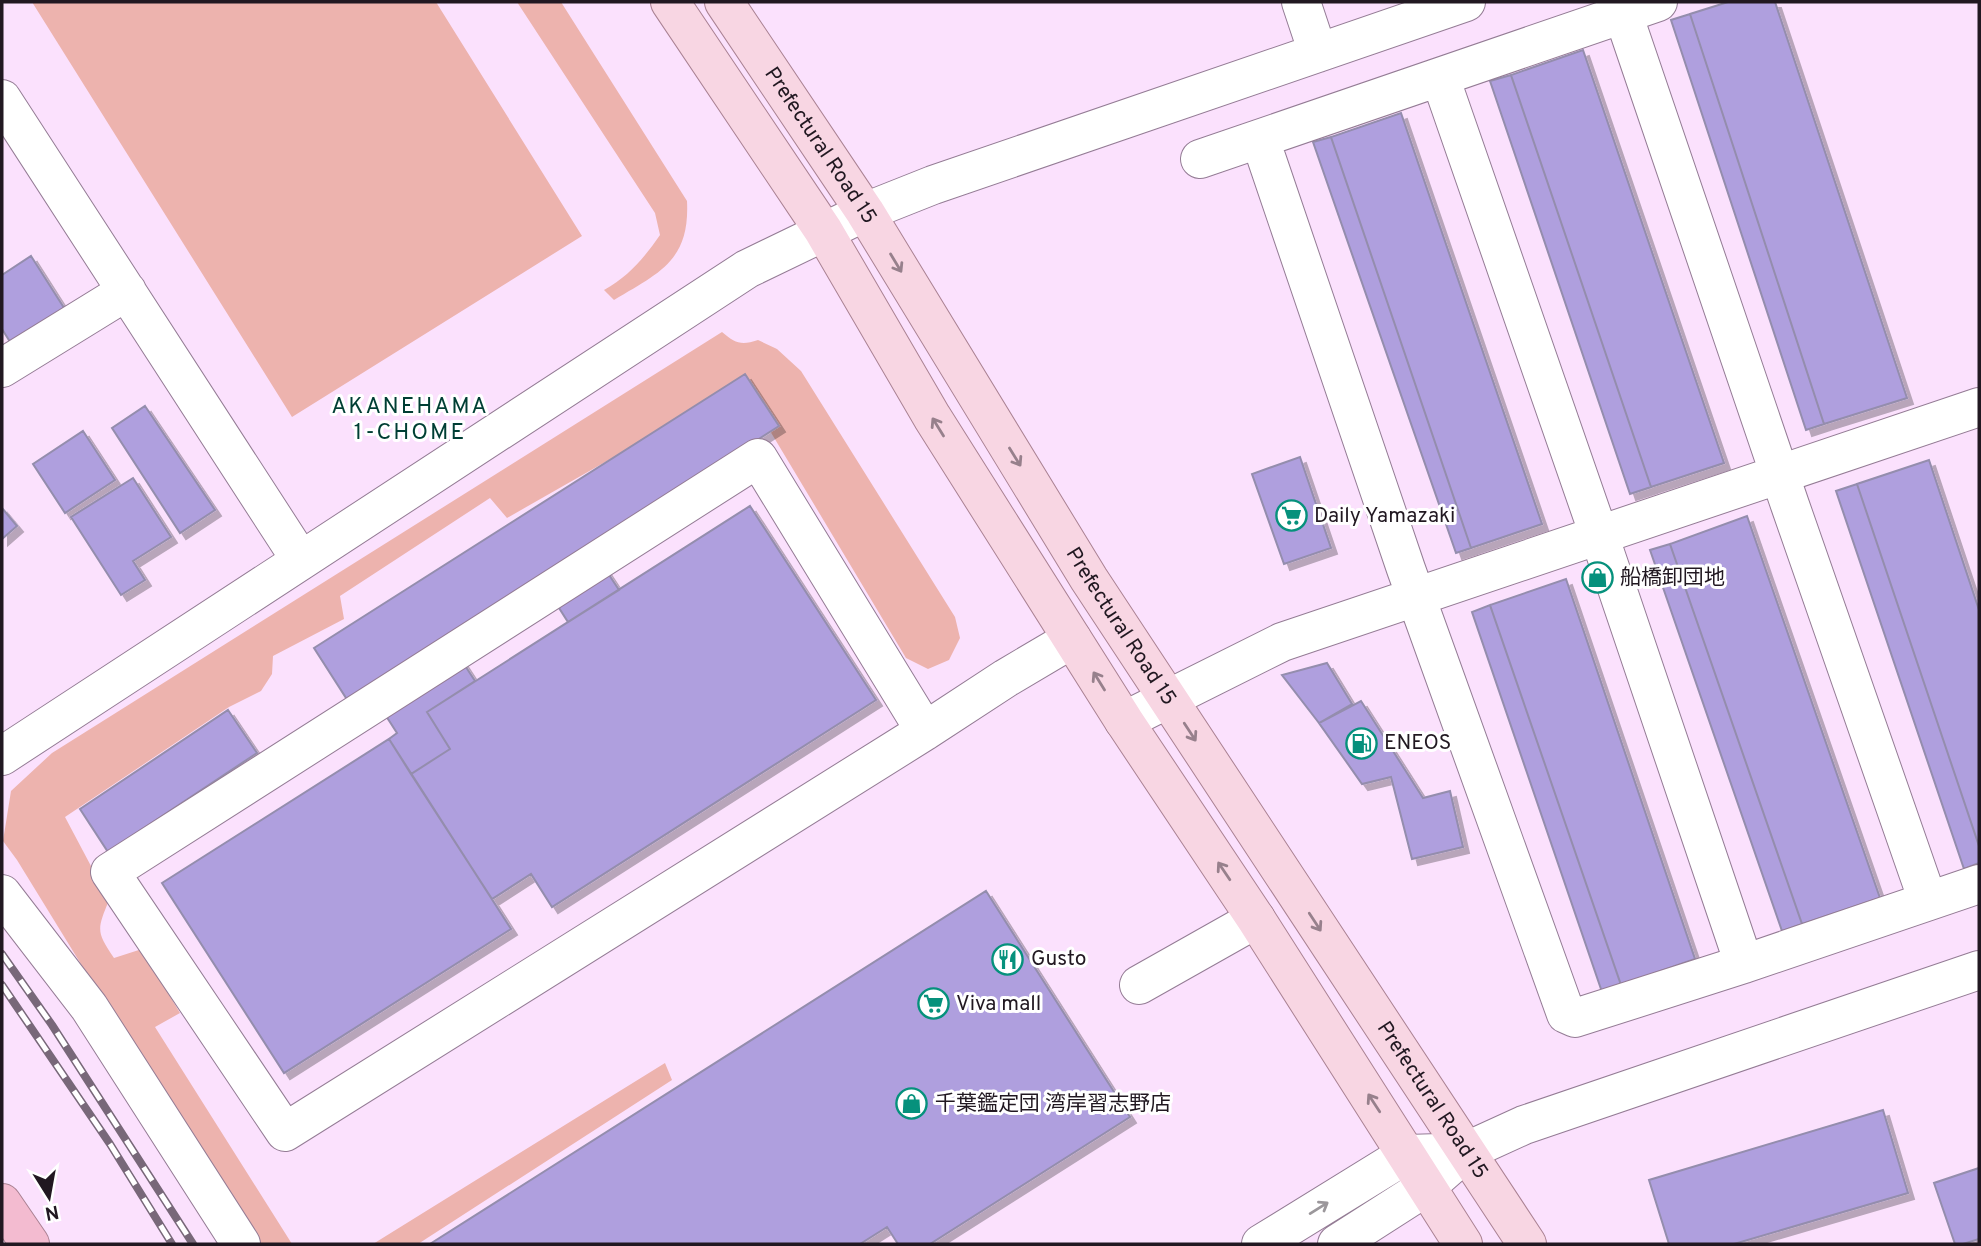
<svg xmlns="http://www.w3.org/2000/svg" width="1981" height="1246" viewBox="0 0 1981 1246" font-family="Overpass,'Noto Sans JP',sans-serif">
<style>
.green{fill:#edb3ae}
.building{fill:#af9fde;stroke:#948dad;stroke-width:2;filter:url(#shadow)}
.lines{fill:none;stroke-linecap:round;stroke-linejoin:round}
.minor-casing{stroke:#947c95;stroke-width:40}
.major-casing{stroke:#aa8293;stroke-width:40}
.highway-casing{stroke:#aa8293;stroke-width:40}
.minor{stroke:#fff;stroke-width:38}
.major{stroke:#f8d6e3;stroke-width:38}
.highway{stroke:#f3bbd0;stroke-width:38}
.rail-casing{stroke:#786879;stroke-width:8}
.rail{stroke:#fff;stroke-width:5;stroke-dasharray:16;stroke-linecap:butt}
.oneway{stroke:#97808c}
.oneway2{stroke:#9b979b}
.labels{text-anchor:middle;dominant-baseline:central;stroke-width:6;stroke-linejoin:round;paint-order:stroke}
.street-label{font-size:21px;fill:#211821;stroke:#fff}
.poi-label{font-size:21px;fill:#211821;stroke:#fff;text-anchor:start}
.neighbourhood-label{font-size:23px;letter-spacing:2px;fill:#003e34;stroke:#fff}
</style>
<defs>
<filter id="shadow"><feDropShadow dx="6" dy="6" stdDeviation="0" flood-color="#0004"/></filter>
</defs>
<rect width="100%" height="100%" fill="#fbe1fd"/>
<!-- green -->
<path class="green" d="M32,2H436L582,236L292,417Z
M517,2H561L687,201C690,261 659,273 614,300L604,290C629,276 644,258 660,235L655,213Z
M722,332C735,343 741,346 758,340L777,349L801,371L955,617L960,638L949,660L928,669L906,658L742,384L507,518L490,498L340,596L344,619L273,656L272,674L261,691L229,707L65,817L109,900C97,930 96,931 114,958L142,949L180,1013L155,1027L292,1244H253L17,860L3,841L11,791L52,753Z
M665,1063L672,1080L418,1244H373Z"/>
<!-- building -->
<path class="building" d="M1728,2H1775L1907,398L1824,424L1690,14Z
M1690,14L1824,424L1806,430L1671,20Z
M1583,50L1724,463L1651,487L1511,75Z
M1511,75L1651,487L1630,494L1490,81Z
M1401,113L1542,524L1471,548L1331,137Z
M1331,137L1471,548L1456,553L1313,142Z
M31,256L66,311L12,345L2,329V275Z
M745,374L779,426L348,701L314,648Z
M145,406L215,510L180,533L112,428Z
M83,431L115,480L65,513L33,464Z
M1300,457L1331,548L1284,564L1252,474Z
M1929,460L1979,610V846L1857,484Z
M133,478L171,537L133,561L145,580L121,595L71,517Z
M1857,484L1979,846V863L1964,869L1836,491Z
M750,506L876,700L552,907L531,874L492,899L411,774L450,749L427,712Z
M2,508L17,526L2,539Z
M1747,516L1880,898L1802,924L1670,544Z
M1670,544L1802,924L1782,931L1650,550Z
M590,546L619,590L568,622L540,578Z
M1566,579L1695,959L1621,985L1490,605Z
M1490,605L1621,985L1602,992L1472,612Z
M447,638L475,681L427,712L450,749L411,774L389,739L397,733L368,688Z
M1327,663L1352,704L1319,723L1282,675Z
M1361,701L1423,798L1450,791L1463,847L1412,859L1391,777L1362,784L1319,723Z
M228,710L257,753L108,852L80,809Z
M389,739L511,929L284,1073L162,883Z
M986,891L1130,1117L930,1244H898L887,1227L860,1244H430Z
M1883,1110L1908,1193L1734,1244H1669L1649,1180Z
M1979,1168V1239L1963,1244H1955L1934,1183Z"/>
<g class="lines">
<defs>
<path id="minor" d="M1301,2L1318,53
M1619,2L1790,505L1928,901
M1440,77L1599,535L1744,964
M2,99L300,559
M1260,139L1406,569L1566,1014L1575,1018L1744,964L1979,884
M1200,159L1658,2
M2,368L127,291
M1124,721L1282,642L1979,407
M925,731L758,458L110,872L285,1132L925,731L1006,678L1072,639
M2,756L747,269L865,212L933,185L1466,2
M2,894L89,1007L241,1244
M1139,985L1256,919
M1261,1244L1407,1154L1440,1153
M1337,1244L1426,1187L1467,1151L1524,1125L1979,970"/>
<g id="major">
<path d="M670,2L823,230L932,417L1124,721L1256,919L1463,1244"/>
<path id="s1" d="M724,2L865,212L1089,579L1527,1244"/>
</g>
<path id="highway" d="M2,1203L30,1244"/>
</defs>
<!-- minor casing -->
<use href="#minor" class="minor-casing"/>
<!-- major casing -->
<use href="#major" class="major-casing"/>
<!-- highway casing -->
<use href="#highway" class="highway-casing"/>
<!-- minor -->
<use href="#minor" class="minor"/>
<!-- major -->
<use href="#major" class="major"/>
<!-- highway -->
<use href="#highway" class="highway"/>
<defs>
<path id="rail" d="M2,954L52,1025L193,1244
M2,985L110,1144L172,1244"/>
</defs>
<!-- rail casing -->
<use href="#rail" class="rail-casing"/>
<!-- rail -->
<use href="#rail" class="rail"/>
</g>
<!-- one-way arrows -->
<defs><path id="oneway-shaft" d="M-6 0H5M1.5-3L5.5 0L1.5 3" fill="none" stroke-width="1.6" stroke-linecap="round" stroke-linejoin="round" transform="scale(1.75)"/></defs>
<g class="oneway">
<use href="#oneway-shaft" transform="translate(896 263) rotate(59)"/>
<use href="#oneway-shaft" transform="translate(938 427) rotate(-122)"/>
<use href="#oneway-shaft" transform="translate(1015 457) rotate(58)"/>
<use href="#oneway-shaft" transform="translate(1099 681) rotate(-122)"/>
<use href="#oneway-shaft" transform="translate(1190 732) rotate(57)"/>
<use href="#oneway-shaft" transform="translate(1224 871) rotate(-124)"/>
<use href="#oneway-shaft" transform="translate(1315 922) rotate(57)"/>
<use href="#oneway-shaft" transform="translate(1374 1103) rotate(-123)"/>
</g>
<use class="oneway2" href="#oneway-shaft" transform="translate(1319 1208) rotate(-32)"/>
<!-- icons -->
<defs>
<symbol id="supermarket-ring" viewBox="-11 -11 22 22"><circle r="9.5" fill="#fff" stroke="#06917c" stroke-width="1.5"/><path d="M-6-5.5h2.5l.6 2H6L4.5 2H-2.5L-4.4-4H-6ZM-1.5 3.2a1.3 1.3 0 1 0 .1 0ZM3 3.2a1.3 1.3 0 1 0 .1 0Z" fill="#06917c"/></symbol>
<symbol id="shop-ring" viewBox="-11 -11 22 22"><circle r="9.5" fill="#fff" stroke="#06917c" stroke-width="1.5"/><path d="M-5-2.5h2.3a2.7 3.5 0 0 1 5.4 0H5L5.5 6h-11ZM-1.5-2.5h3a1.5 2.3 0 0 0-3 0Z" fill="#06917c"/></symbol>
<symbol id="fuel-ring" viewBox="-11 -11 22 22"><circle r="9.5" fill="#fff" stroke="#06917c" stroke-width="1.5"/><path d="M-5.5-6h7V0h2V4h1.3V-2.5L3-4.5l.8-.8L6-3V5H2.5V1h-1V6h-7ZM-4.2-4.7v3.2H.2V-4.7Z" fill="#06917c"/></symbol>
<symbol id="restaurant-ring" viewBox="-11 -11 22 22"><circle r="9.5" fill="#fff" stroke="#06917c" stroke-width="1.5"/><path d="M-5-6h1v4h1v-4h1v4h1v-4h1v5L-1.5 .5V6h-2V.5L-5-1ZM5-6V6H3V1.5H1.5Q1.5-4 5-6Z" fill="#06917c"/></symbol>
</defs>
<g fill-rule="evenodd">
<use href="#supermarket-ring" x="1274" y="498" width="35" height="35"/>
<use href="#shop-ring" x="1580" y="560" width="35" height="35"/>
<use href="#fuel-ring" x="1344" y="726" width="35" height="35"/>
<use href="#restaurant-ring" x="990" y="942" width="35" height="35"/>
<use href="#supermarket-ring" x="916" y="986" width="35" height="35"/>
<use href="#shop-ring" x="894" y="1086" width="35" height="35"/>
</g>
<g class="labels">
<!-- street labels -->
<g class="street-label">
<text stroke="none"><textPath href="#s1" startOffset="173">Prefectural Road 15</textPath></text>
<text stroke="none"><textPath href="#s1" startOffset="740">Prefectural Road 15</textPath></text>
<text stroke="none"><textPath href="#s1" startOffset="1307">Prefectural Road 15</textPath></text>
</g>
<!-- poi labels -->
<g class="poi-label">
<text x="1314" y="516">Daily Yamazaki</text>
<text x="1620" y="578">船橋卸団地</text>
<text x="1384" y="743">ENEOS</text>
<text x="1031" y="959">Gusto</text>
<text x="956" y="1004">Viva mall</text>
<text x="935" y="1104">千葉鑑定団 湾岸習志野店</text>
</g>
<!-- neighbourhood labels -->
<g class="neighbourhood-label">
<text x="410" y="407">AKANEHAMA<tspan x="410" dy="26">1-CHOME</tspan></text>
</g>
</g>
<!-- border -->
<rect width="1981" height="1246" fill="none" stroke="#211821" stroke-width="7"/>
<!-- north arrow -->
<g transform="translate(49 1197) rotate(169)" stroke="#ffffff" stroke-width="5" paint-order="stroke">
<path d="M0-5L12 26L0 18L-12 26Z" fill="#211821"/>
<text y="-10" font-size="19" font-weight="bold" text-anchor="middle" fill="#211821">N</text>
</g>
</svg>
